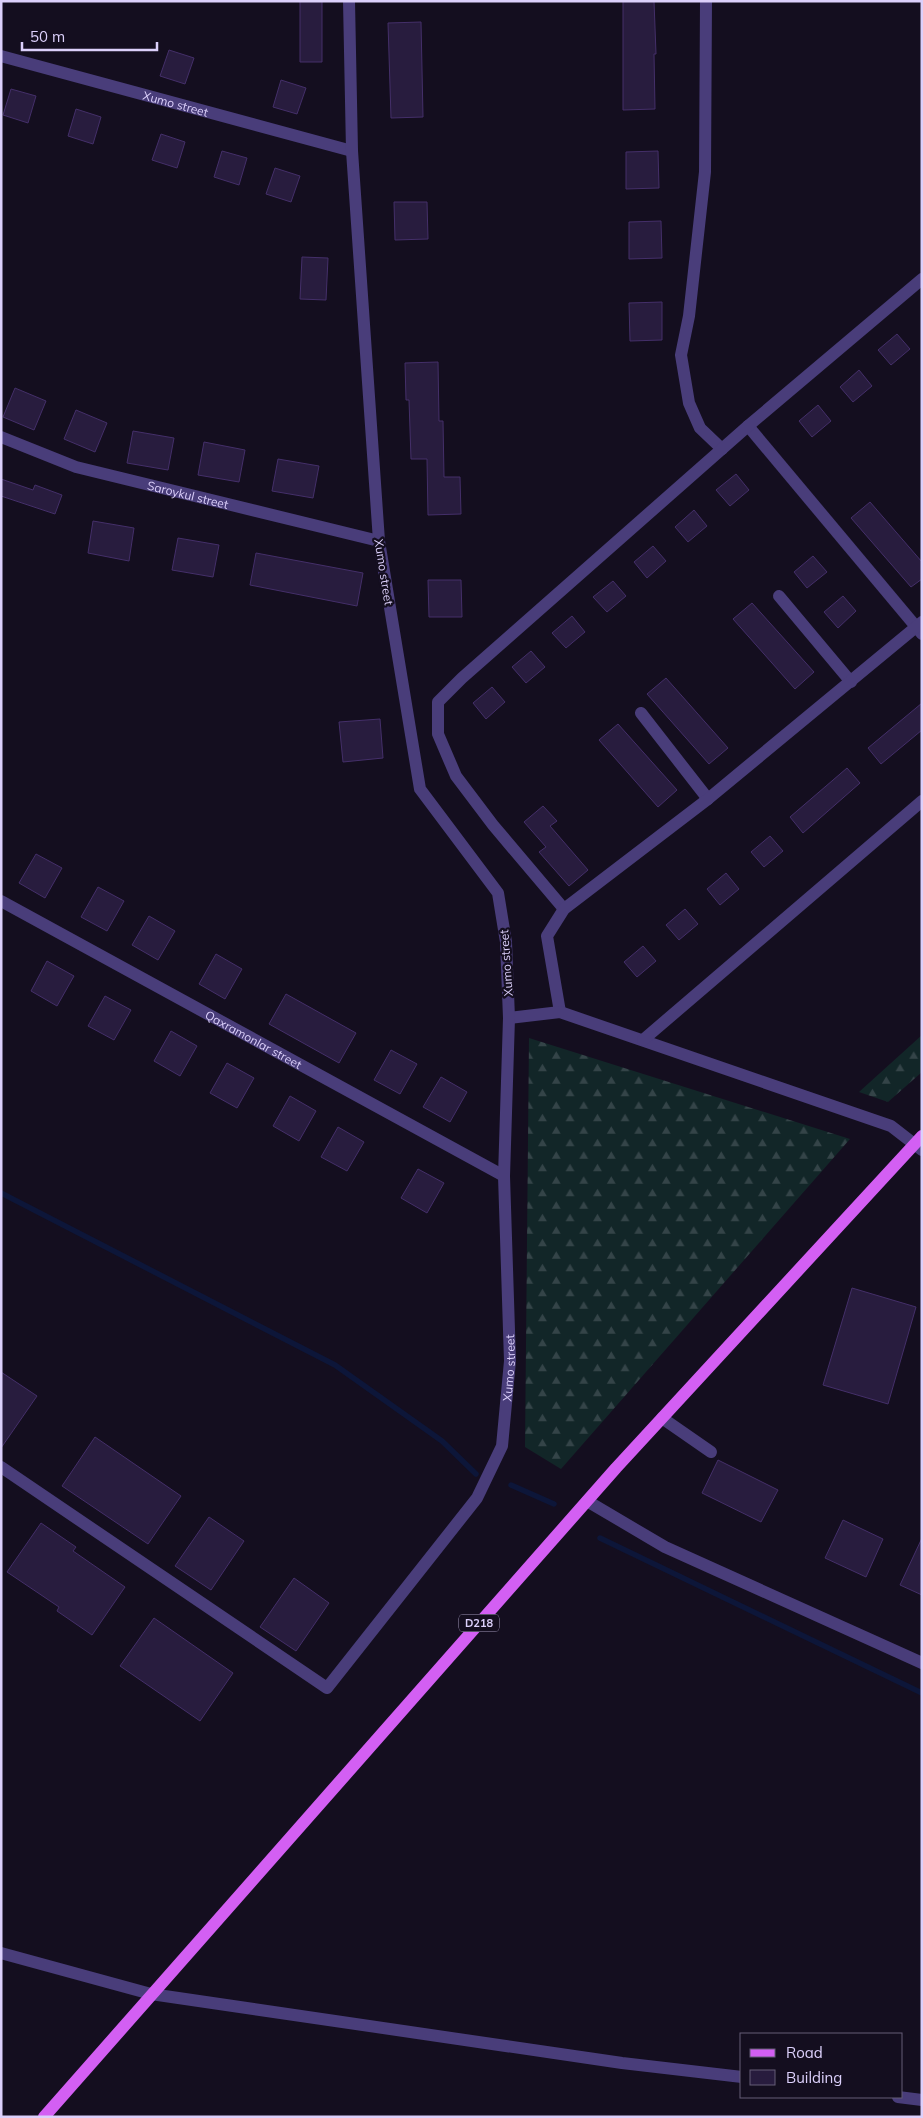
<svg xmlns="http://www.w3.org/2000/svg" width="923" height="2118" viewBox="0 0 923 2118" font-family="Mulish,sans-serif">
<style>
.forest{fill:url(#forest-firs)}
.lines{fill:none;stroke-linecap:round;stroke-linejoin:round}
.stream{stroke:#0d1639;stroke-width:5.5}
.building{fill:#281c3e;stroke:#442f69}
.minor{stroke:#493d7a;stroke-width:12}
.major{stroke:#d35ff3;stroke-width:12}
.labels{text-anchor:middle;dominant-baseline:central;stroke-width:4.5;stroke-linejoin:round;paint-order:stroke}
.shield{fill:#140e1f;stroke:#a096b9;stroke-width:1}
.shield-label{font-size:11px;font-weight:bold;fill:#dcd0fb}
.street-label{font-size:12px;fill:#dcd0fb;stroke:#140e1f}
</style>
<defs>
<pattern id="forest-firs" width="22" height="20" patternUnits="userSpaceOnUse" patternTransform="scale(1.25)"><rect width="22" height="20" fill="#122628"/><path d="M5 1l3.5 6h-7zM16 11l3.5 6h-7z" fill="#344448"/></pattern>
</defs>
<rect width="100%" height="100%" fill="#140e1f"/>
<!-- forest -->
<path class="forest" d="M922,1035V1072L888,1102L859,1092Z
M529,1038L850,1139L561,1469L525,1447Z"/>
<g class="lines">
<!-- stream -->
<path class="stream" d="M1,1193L335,1365L442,1441L476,1474
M511,1485L554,1504
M600,1538L922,1693"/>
</g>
<!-- building -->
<path class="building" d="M300,1H322V62H300Z
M623,1H654L656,54H654L655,109L623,110Z
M421,22L423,117L391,118L388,23Z
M169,50L194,58L185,84L160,76Z
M281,80L306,88L297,114L273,107Z
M11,89L36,96L28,123L3,115Z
M76,109L101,117L93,144L68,136Z
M161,134L185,142L177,168L152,160Z
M222,151L247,158L239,185L214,177Z
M658,151L659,188L626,189V152Z
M275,168L300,176L291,202L266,194Z
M394,202H427L428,239L395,240Z
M661,221L662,258L629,259V222Z
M302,257L328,258L326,300L300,299Z
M662,302V340L630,341L629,303Z
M897,334L910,349L891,365L878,350Z
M438,362L439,421H443L444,477H460L461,514L428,515L427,459H411L409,400H406L405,363Z
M859,370L872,386L853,402L840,387Z
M15,388L46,401L34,430L3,417Z
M818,405L831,421L812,437L799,421Z
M76,410L107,423L95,452L64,439Z
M133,431L174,438L168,470L127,463Z
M204,442L245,450L239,482L198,475Z
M278,459L319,466L313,498L272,491Z
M736,474L749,490L730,506L716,490Z
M1,479L33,490L35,485L62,495L55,514L1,496Z
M870,502L922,562V579L911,587L851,518Z
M694,510L707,526L688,542L675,527Z
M93,521L134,528L129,561L88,553Z
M178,538L219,545L213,577L172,570Z
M653,546L666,561L647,578L634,562Z
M256,553L363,573L357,606L250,585Z
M813,556L827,572L807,588L794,572Z
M428,580H461L462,617H429Z
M613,581L626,596L607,612L593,597Z
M843,596L856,611L838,628L824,612Z
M752,603L814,672L795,689L733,619Z
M572,616L585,632L566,648L552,633Z
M531,651L545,667L526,683L512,667Z
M666,678L728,748L709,764L647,694Z
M492,687L505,702L486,719L473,703Z
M922,703V730L881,764L868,748Z
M380,719L383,758L343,762L339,722Z
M618,724L677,790L658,807L599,740Z
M847,768L860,783L803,833L790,817Z
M543,806L557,821L550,826L588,870L569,886L539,852L546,847L524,822Z
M770,836L783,851L764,867L751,852Z
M36,854L62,868L45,898L19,883Z
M726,873L739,889L720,905L707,889Z
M98,887L124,901L107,931L81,917Z
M685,909L698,924L679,940L666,925Z
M149,916L175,931L158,960L132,945Z
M643,946L656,961L637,977L624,962Z
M216,954L242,969L225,999L199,984Z
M47,961L74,976L57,1006L31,991Z
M286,994L356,1033L339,1063L269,1024Z
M105,996L131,1010L114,1040L88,1026Z
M171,1031L197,1046L180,1076L154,1061Z
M391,1050L417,1064L400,1094L374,1080Z
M227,1063L254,1078L237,1108L210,1093Z
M441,1077L467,1092L450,1122L423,1107Z
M290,1096L316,1111L299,1141L273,1126Z
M338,1127L364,1142L347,1171L321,1157Z
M418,1169L444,1183L427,1213L401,1198Z
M852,1288L916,1307L888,1404L823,1385Z
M1,1372L37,1396L1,1448Z
M95,1437L181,1496L148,1544L62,1486Z
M718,1460L778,1490L761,1522L702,1493Z
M209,1517L244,1541L211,1590L175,1566Z
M843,1520L883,1539L866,1577L825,1558Z
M41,1523L76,1547L73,1551L125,1587L92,1635L57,1611L59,1607L7,1572Z
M922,1538V1595L900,1585Z
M294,1578L329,1603L296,1651L260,1627Z
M154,1618L233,1673L200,1721L120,1666Z"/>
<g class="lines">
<!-- minor -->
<g class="minor">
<path d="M706,1L705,172L689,316L681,355L689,403L700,428L722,449"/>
<path id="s1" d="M1,56L352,151"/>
<path d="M748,426L922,634"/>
<path id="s2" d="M1,437L76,467L379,541"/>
<path d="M779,596L851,682"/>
<path d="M641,713L708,799"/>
<path id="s3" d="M1,901L504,1176"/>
<path d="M564,909L493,825L456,776L438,734V702L462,678L748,426L922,279"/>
<path d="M560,1012L547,936L564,909L708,799L922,622"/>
<path d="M509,1018L560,1012L891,1126L922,1150"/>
<path d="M643,1040L922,801"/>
<path d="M662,1418L711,1452"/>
<path id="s4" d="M1,1467L327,1688L477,1498L502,1446L510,1361L504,1176L509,1018L506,942L498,893L420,789L379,541L352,151L349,1"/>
<path d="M587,1501L665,1547L922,1663"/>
<path d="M1,1953L151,1994L622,2063L742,2077"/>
<path d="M898,2097L922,2100"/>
</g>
<!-- major -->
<path class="major" d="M44,2117L616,1468L922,1136"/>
</g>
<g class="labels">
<!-- shield labels -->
<rect class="shield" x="459" y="1614.5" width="40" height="17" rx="4"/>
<g class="shield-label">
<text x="479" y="1623">D218</text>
</g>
<!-- street labels -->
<g class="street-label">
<text stroke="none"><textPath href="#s1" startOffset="181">Xumo street</textPath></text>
<text stroke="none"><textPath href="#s2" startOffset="196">Saroykul street</textPath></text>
<text transform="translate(384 572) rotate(81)">Xumo street</text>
<text transform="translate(506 963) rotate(-94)">Xumo street</text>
<text stroke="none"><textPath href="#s3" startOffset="288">Qaxramonlar street</textPath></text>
<text stroke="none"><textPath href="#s4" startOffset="772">Xumo street</textPath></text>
</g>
</g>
<!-- border -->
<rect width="923" height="2118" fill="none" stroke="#dcd0fb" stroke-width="5"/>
<!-- legend -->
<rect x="740" y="2033" width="162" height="65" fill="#140e1f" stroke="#645c77"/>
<rect x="750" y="2049" width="25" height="8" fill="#d35ff3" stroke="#645c77"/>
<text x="786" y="2058" font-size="15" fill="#dcd0fb">Road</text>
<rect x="750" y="2070" width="25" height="15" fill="#281c3e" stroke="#645c77"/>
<text x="786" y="2083" font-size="15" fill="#dcd0fb">Building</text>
<!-- scale -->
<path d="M22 42v8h135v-8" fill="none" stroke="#dcd0fb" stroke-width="2.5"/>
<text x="30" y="42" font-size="15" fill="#dcd0fb" stroke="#140e1f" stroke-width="4" paint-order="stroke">50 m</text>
</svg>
